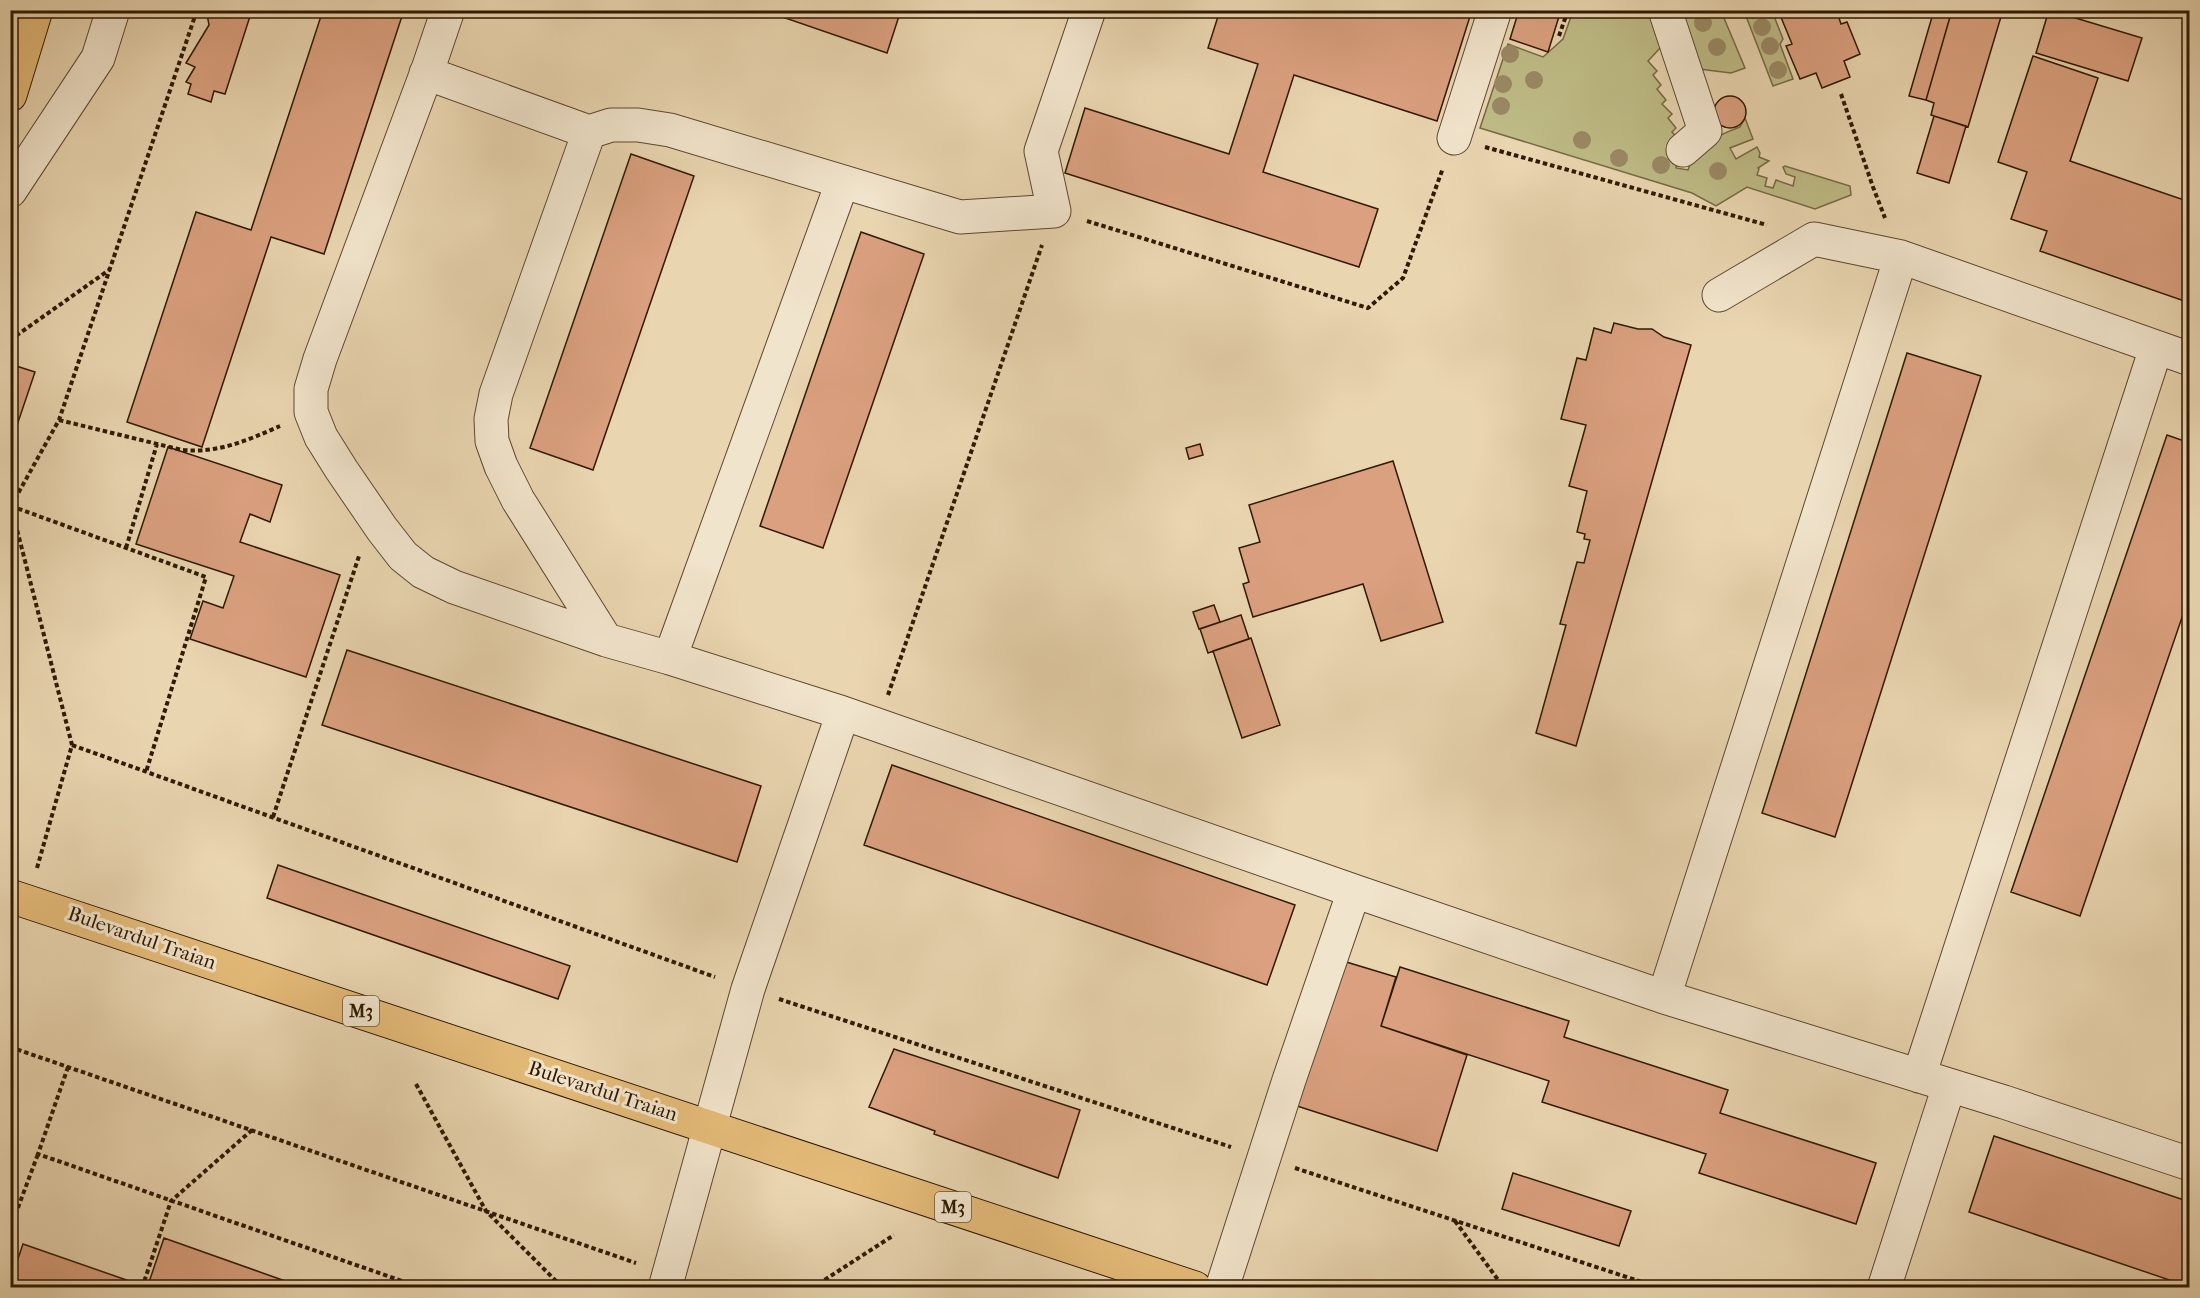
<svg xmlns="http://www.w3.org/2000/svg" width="2200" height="1298" viewBox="0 0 2200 1298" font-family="'IM FELL French Canon',serif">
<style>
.green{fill:#bebb86;stroke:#766a43;stroke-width:1.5}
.building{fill:#daa07f;stroke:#2f1900;stroke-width:1.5}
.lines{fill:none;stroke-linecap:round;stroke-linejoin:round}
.minor-casing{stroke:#5e482c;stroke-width:35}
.major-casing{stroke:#2f1900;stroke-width:35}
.highway-casing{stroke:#2f1900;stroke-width:35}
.path{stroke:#2f1900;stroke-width:4;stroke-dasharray:4.5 3;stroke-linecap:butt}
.minor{stroke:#f1e4cc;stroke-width:33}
.major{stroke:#e4ba78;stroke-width:33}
.highway{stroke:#e4ba78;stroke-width:33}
.tree{fill:#9a8965}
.labels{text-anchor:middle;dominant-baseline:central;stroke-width:6;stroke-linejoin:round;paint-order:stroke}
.shield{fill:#f1e4cc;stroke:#69563d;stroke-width:1.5}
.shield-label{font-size:18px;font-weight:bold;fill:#2f1900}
.street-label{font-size:20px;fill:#2f1900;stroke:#f1e4cc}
</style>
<rect width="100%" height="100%" fill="#e9d5b0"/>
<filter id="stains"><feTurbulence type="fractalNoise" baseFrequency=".00333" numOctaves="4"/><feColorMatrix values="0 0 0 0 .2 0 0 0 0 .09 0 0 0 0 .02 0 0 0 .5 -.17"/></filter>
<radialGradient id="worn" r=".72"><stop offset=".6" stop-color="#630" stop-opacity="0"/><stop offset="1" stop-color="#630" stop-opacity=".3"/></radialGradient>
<!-- green -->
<path class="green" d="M1573,11H1654L1662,46L1648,61L1657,71L1653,75L1661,85L1657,89L1666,100L1662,104L1672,114L1668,118L1676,128L1672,132L1681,142L1676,168L1688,170C1694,146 1718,135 1740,127L1745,118L1753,139L1730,148L1736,159L1757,147L1760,153L1759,157L1769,161L1758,168L1759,169L1757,175L1767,178L1765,186L1773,188L1776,180L1793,186L1795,177L1786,174L1783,167L1785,166L1850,186L1851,195L1815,209L1747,187L1716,206L1692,193L1480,128L1508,44L1543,57L1563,39Z
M1674,11H1721L1745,68L1731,73L1699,69Z
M1744,11H1750L1753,18L1772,11L1783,39L1780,44L1793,79L1773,86Z"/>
<!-- building -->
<path class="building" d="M209,10H252L225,94L214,91L211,102L188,94L191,84L186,82L195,67L186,63L209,25L207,14Z
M323,10H404L324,254L271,237L202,447L127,422L196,212L251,230Z
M762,10H901L887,53Z
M1220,10H1472L1437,121L1294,75L1263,172L1378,209L1359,267L1065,173L1085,108L1229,154L1258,64L1208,48Z
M1519,10H1561L1548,52L1510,39Z
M1778,10H1849L1838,15L1841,24L1847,22L1860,54L1844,61L1850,77L1822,88L1816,73L1800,79L1786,46L1792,44Z
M1934,10H1952L1926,100L1909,96Z
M1952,10H2003L1968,127L1931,115L1934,103L1926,100Z
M2049,10L2142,38L2128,81L2036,53Z
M2033,56L2098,78L2070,161L2190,202V303L2040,251L2047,231L2011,219L2027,172L1998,162Z
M1714 112a16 16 0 1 1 32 0a16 16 0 1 1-32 0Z
M1934,116L1966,126L1949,183L1917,173Z
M631,154L694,176L593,470L530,448Z
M861,232L924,254L823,548L760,526Z
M1614,323L1638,329H1652L1664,337L1691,345L1576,746L1536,733L1566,625L1560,624L1577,562L1584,563L1590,540L1584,539L1585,534L1577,532L1587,491L1569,486L1586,425L1561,419L1577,358L1586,360L1594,328L1611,333Z
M1907,353L1981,376L1835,837L1762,813Z
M10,364L35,372L10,446Z
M2167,435L2190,443V594L2080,916L2011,892Z
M1200,444L1203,455L1189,459L1186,448Z
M168,447L282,485L270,522L250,514L240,542L340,575L306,677L190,639L203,601L223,608L234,576L136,544Z
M1393,461L1443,622L1381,641L1363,584L1253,617L1243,584L1249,582L1239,548L1260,542L1249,505Z
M1214,605L1220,622L1199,629L1193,612Z
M1241,615L1249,639L1208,653L1200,629Z
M1251,638L1280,725L1242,738L1213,651Z
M347,650L761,786L737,862L322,725Z
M892,765L1295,905L1267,985L864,845Z
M278,865L570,966L558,999L267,898Z
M1343,961L1396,977L1381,1026L1467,1055L1437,1151L1297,1106Z
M1400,967L1569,1021L1564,1037L1728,1090L1720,1113L1876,1163L1856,1224L1699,1173L1706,1154L1542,1102L1549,1081L1381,1026Z
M894,1049L1080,1110L1058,1178L934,1134L935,1131L869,1107Z
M1994,1136L2190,1202V1287L1969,1212Z
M1513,1173L1631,1211L1619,1246L1502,1209Z
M164,1238L305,1288H147Z
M23,1244L138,1284L136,1288H26L10,1282Z"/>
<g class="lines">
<defs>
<path id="minor" d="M448,10L428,69L320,359L311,389V412L321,437L341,469L382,529L403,556L423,572L454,587L606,640L670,658
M1665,10L1705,131L1683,150
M426,73L589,132L611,125H638L670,130L960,217L1054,211L1041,151L1089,10
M589,132L496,394L491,419L492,441L501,466L518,500L606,640
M1454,138L1495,10
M10,191L98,58L113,10
M1719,295L1814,239L1901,257L2190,359
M843,713L1354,891
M1664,997L1901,257
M1919,1076L2156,348
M665,1288L748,989L843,713L670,658L842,183
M1222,1288L1289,1080L1354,891L1664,997L2004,1102L2190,1164
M1884,1288L1949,1086"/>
<path id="major" d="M10,95L36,10"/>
<path id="highway" d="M10,896L1195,1288"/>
</defs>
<!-- minor casing -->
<use href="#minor" class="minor-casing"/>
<!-- major casing -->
<use href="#major" class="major-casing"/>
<!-- highway casing -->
<use href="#highway" class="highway-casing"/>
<!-- path -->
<path class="path" d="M1559,36L1568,10
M1841,94L1873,187L1885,218
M1485,147L1767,225
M1087,221L1368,308L1403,278L1443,168
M10,340L109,270
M59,420L182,450C219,453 246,441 280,426
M11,506L206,577L146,772
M126,548L157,444
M888,695L1042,245
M72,745L715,977
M273,817L359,556
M37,868L72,745L11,506L59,420L197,10
M10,952L16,932
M779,999L1231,1147
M10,1047L636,1263
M68,1067L38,1154L422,1288
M416,1084L486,1211L563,1288
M1295,1168L1660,1288
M1455,1221L1504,1288
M10,1229L38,1154
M142,1288L171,1201L252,1130
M812,1288L894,1235"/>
<!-- minor -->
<use href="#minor" class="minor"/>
<!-- major -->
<use href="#major" class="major"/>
<!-- highway -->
<use href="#highway" class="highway"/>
</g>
<!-- trees -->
<g class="tree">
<circle cx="1703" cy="23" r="9"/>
<circle cx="1762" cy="27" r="9"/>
<circle cx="1770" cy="46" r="9"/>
<circle cx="1717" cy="47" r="9"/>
<circle cx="1510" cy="54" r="9"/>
<circle cx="1778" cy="70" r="9"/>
<circle cx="1534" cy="80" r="9"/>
<circle cx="1503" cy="84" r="9"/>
<circle cx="1501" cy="106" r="9"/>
<circle cx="1582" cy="140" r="9"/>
<circle cx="1619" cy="158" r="9"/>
<circle cx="1661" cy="165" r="9"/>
<circle cx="1718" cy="171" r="9"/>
</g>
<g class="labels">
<!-- shield labels -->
<g class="shield">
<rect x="343" y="996" width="36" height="30" rx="4.5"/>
<rect x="935" y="1192" width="36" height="30" rx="4.5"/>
</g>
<g class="shield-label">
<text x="361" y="1011">M3</text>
<text x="953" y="1207">M3</text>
</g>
<!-- street labels -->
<g class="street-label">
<text transform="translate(142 938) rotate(19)">Bulevardul Traian</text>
<text transform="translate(603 1091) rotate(18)">Bulevardul Traian</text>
</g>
</g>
<!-- margin -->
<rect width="2200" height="1298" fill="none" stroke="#e9d5b0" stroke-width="36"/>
<rect x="12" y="12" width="2176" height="1274" fill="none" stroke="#2f1900" stroke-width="3"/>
<rect x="18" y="18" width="2164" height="1262" fill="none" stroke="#2f1900" stroke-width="1.5"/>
<rect width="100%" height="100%" filter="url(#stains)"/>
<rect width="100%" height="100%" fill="url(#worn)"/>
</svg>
